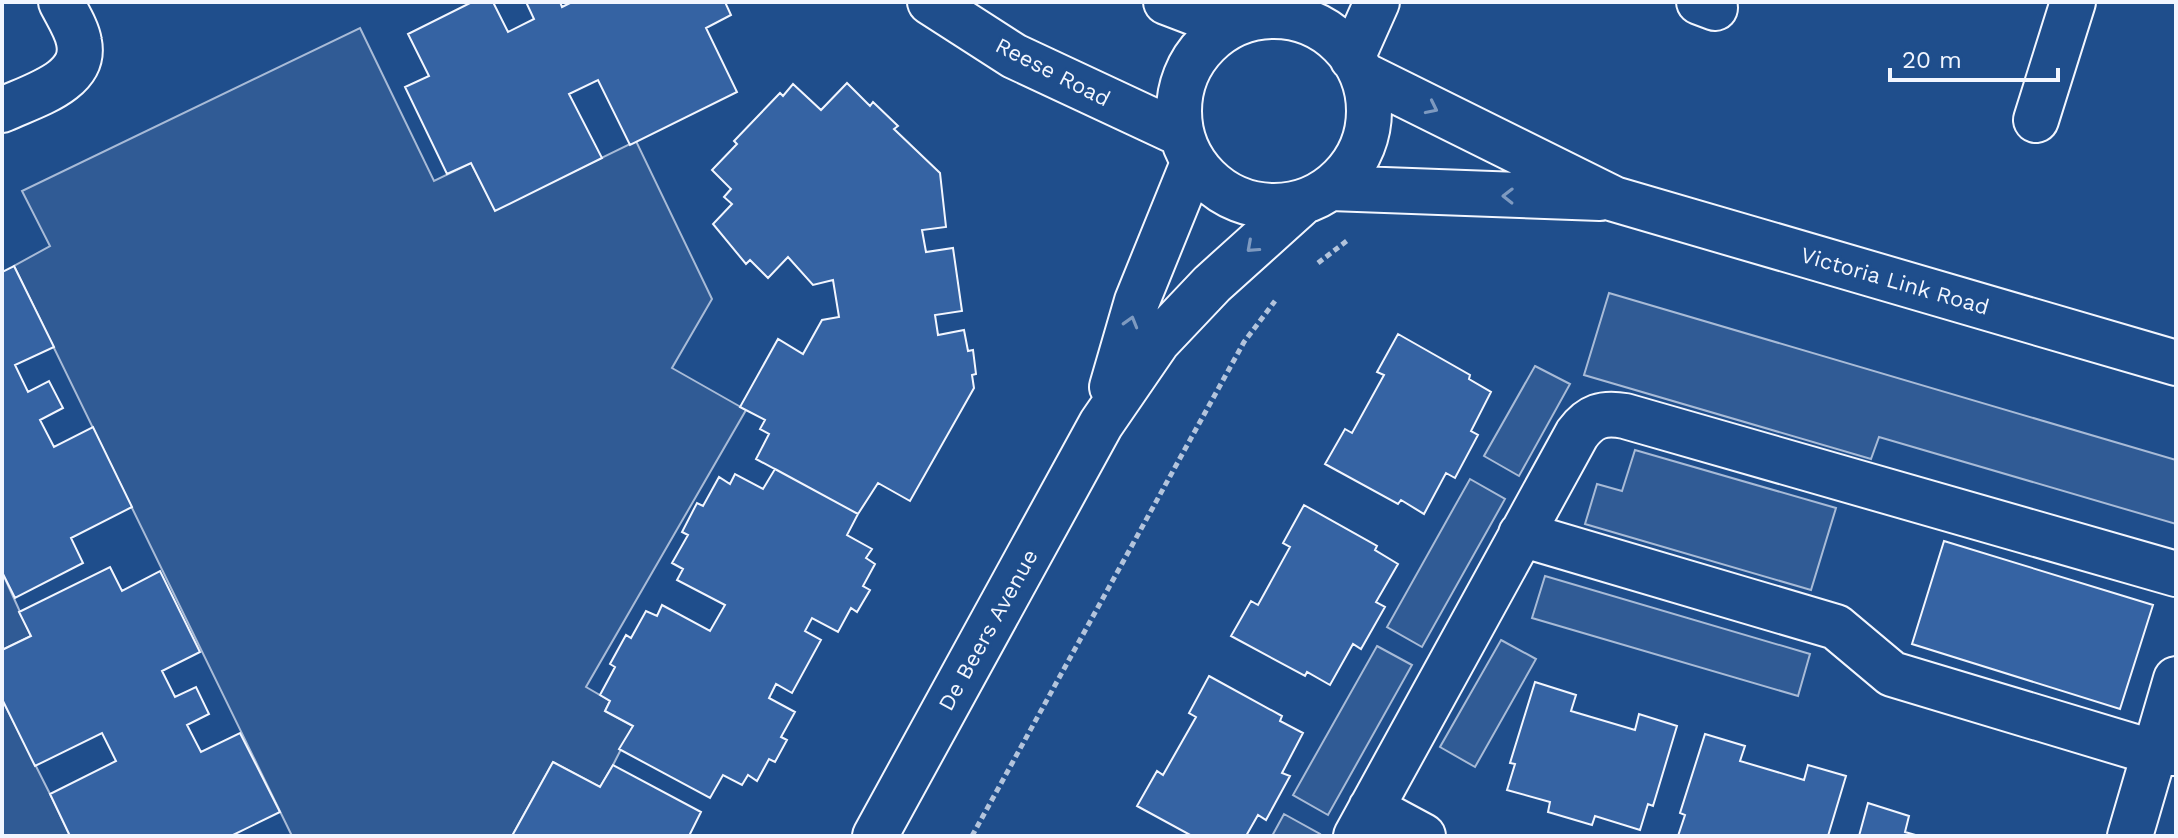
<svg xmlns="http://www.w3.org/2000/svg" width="2178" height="838" viewBox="0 0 2178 838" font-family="'Work Sans',sans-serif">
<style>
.built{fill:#305b95;stroke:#a8bbd7;stroke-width:2}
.building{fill:#3563a3;stroke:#f2f6ff;stroke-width:2}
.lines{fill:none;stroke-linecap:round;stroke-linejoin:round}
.minor-casing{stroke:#f2f6ff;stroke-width:48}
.tertiary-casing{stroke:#f2f6ff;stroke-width:48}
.path{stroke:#b3c4dc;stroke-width:5;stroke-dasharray:6 4;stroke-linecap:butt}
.minor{stroke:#1f4e8c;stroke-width:44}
.tertiary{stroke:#1f4e8c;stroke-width:44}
.oneway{stroke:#7e9ac0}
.labels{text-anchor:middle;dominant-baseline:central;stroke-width:6;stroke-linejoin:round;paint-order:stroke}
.street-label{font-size:22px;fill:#f2f6ff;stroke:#1f4e8c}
</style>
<rect width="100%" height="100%" fill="#1f4e8c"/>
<!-- built -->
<path class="built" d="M360,28L434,181L471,163L495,210L636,141L712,299L672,368L746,410L586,687L610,701L605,711L633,726L613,765L600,787L553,762L512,836H292L14,266L50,246L22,191Z
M1609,293L2176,460V524L1879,437L1871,459L1584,375Z
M1535,366L1570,384L1519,476L1484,456Z
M1635,450L1836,508L1811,590L1585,524L1597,484L1622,491Z
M1470,479L1505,499L1422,647L1387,627Z
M2,572L31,636L2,650Z
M1545,576L1810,654L1798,696L1532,618Z
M1501,640L1536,659L1475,767L1440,747Z
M1377,646L1412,665L1328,815L1293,795Z
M2,699L50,794L70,836H2Z
M1284,814L1320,834L1319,836H1272Z"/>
<!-- building -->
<path class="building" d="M472,2H493L508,32L534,19L526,2H560L562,7L572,2H725L731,15L706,28L737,92L630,145L598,80L569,94L602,158L495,211L471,163L447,174L405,87L429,76L408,34Z
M847,83L870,106L873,102L898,126L894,129L940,173L946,227L922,230L926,252L953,248L962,311L935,315L938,335L964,330L968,351L973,350L976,374L972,375L974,388L910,501L878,483L858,514L756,459L769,434L760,429L765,420L740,407L778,339L803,354L822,320L839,317L833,280L813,285L788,257L768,278L750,260L746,264L713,224L732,204L724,197L731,189L712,170L737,144L734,141L780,93L783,96L793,84L821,110Z
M14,266L54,347L15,365L28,392L49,381L63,408L40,420L54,447L93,427L132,507L71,538L83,563L15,598L2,572V272Z
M1398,334L1470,375L1469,379L1491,392L1471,431L1478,435L1455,478L1446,473L1424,514L1401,500L1398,504L1325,464L1345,429L1352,433L1384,375L1377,372Z
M775,469L858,514L847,535L872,549L866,558L875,564L863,586L870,590L857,612L851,608L838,632L812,618L805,631L821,640L792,693L776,684L769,698L795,712L781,737L787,740L775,762L769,759L757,781L748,775L742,785L723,775L710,798L619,749L633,726L605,711L610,701L600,695L615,667L610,664L626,635L631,638L646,611L657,616L662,605L710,631L725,605L677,580L683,569L672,563L688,535L682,532L697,503L703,506L719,477L730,484L735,474L763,489Z
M1304,505L1377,546L1375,550L1398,564L1376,602L1385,607L1361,649L1353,644L1330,685L1307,672L1305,676L1231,636L1251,601L1258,605L1290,547L1283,543Z
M1944,541L2153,605L2120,709L1912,644Z
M110,567L122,591L160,571L200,652L162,671L175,697L196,687L209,714L187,725L201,752L240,733L280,812L231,836H70L50,794L116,761L102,733L35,766L2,699V650L31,636L19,612Z
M1209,676L1282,716L1280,721L1303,733L1282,773L1290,776L1266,820L1258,815L1246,836H1192L1137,806L1157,771L1163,775L1196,717L1189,713Z
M1535,682L1576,695L1571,711L1635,730L1639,714L1677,726L1653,806L1648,804L1640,830L1595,816L1592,825L1548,812L1550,802L1507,790L1515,764L1510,763Z
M1705,734L1745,746L1740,761L1804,780L1808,765L1846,776L1828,836H1678L1685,815L1680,813Z
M553,762L600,787L613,765L701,812L689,836H512Z
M1868,803L1909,816L1905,832L1919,836H1859Z"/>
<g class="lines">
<defs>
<path id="minor" d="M1699,2L1715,8
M2,110C31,96 87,82 79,42C77,29 67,14 61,2
M2036,120L2073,2
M1521,534L1836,627L1892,674L2155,753H2176
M1371,808L1423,836
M1356,836L1577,434C1590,416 1603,412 1625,416L2176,574
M2130,836L2176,679"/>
<path id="tertiary" d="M930,2L1014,56L1181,134
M1166,2L1229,26
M1179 111a95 95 0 1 1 190 0a95 95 0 1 1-190 0Z
M1352,58L1377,2
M1362,74L1614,199L2176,363
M1331,188L1600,198
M1112,387L1137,301L1193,163
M875,836L1101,424L1158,341L1212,284L1303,202"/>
</defs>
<!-- minor casing -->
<use href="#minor" class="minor-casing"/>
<!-- tertiary casing -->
<use href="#tertiary" class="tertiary-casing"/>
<!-- path -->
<path class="path" d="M1318,263L1348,240
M972,836L1244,342L1275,301"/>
<!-- minor -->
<use href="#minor" class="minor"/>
<!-- tertiary -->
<use href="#tertiary" class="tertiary"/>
</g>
<!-- one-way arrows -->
<defs><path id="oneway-chevron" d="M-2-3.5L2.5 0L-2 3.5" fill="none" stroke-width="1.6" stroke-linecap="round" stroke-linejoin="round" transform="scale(2)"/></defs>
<g class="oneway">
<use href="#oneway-chevron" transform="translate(1432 108) rotate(26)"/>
<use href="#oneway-chevron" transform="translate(1508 196) rotate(-179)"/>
<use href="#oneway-chevron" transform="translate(1252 247) rotate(138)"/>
<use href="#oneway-chevron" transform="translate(1131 322) rotate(-74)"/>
</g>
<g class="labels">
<!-- street labels -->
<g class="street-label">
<text transform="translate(1053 72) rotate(27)">Reese Road</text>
<text transform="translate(1895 281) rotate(16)">Victoria Link Road</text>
<text transform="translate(988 630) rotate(-61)">De Beers Avenue</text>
</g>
</g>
<!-- border -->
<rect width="2178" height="838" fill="none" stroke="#f2f6ff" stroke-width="8"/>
<!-- scale -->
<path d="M1890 68v12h168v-12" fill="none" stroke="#f2f6ff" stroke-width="4"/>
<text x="1902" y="68" font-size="24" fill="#f2f6ff" stroke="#1f4e8c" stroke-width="6" paint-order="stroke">20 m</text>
</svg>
